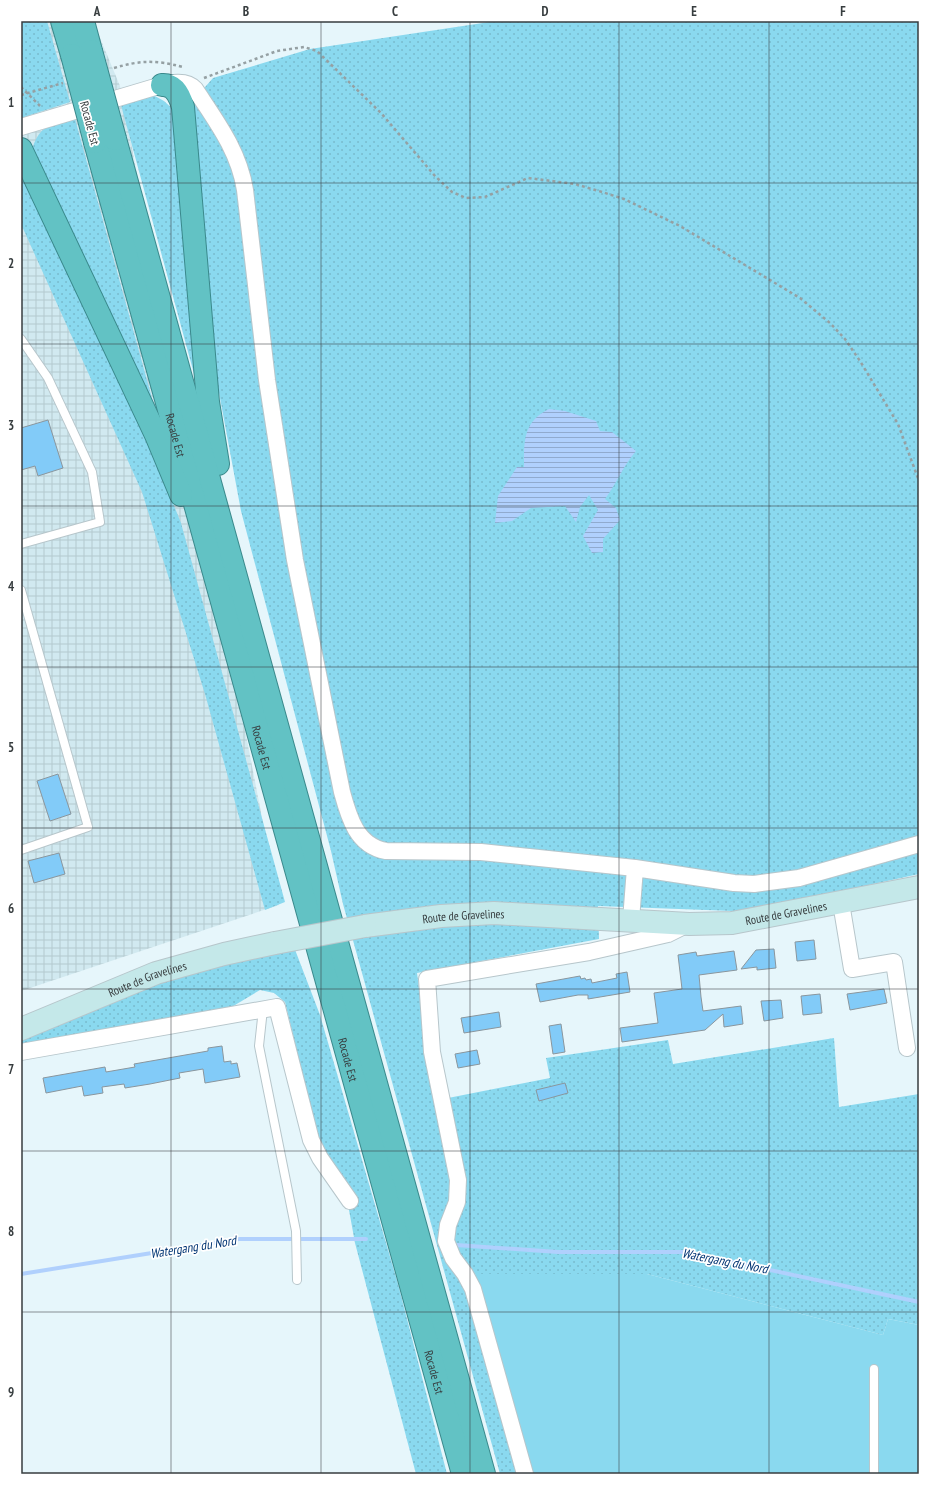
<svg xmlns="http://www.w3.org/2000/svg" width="940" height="1495" viewBox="0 0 940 1495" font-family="'PT Sans Narrow',sans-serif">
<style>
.industrial{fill:url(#industrial-grid)}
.green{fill:url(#green-dots)}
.pitch{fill:#8ad9ef}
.water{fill:url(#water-rules)}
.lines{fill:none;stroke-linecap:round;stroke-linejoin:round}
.stream{stroke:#b0d0fd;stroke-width:4}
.building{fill:#82cbf8;stroke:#8a969d}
.service-casing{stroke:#b7c6cb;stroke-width:10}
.minor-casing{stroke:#b7c6cb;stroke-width:18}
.secondary-casing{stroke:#b7c6cb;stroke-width:24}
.trunk-casing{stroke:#3a898c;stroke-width:24}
.path{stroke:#95a0a3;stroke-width:2.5;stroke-dasharray:3 3;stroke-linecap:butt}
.service{stroke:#fff;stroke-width:8}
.minor{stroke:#fff;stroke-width:16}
.secondary{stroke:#c4e8e9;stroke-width:22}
.trunk{stroke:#62c2c4;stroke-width:22}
.secondary-bridge-casing{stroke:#b7c6cb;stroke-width:24;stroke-linecap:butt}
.trunk-bridge-casing{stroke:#3a898c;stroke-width:24;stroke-linecap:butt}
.secondary-bridge{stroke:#c4e8e9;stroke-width:22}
.trunk-bridge{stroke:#62c2c4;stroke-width:22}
.grid{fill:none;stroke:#373d3f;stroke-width:1;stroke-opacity:0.55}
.labels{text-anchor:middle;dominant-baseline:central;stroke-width:3.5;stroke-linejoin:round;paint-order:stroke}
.street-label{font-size:12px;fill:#373d3f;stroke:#fff}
.water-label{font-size:13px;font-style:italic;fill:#003473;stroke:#fff}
.neatline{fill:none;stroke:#373d3f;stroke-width:1.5}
.grid-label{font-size:13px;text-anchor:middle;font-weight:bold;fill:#373d3f}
</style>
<defs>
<pattern id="industrial-grid" width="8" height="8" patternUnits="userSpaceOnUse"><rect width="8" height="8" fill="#d1e9f0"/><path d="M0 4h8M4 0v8" fill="none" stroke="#b4c9cf"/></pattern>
<pattern id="green-dots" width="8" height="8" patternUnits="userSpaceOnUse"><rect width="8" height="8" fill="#8ad9ef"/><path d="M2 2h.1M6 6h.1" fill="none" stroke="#78bbce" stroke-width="1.8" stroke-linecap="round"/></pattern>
<pattern id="water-rules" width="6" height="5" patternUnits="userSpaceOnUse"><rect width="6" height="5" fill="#b0d0fd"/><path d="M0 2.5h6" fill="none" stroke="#90aace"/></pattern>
</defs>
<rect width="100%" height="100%" fill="#e6f6fb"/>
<!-- industrial -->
<path class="industrial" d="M21,21H93L120,86L279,905L21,991Z"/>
<!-- green -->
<path class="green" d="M21,21H47L70,102L21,118Z
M496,21H919V874L764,908L733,911L598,906L599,939L417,973L428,1057L438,1100L550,1078L546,1058L668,1040L673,1064L834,1038L839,1107L919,1094V1325L888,1319L883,1335L647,1274H475L530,1474H500L343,904L331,851L241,511L217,382L192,102L213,78L310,49Z
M153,95L164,101L176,112L200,396L121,105Z
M75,119L161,431L31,153C39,124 49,126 75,119Z
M21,162L148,441L181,523L285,902L265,910L205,694L142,492L21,224Z
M294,947L320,1015L398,1284L447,1474H416L355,1243L343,1177L319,1142L285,1002L274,993L260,990L230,1008L61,1037L21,1046V1039L145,986Z"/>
<!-- pitch -->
<path class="pitch" d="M475,1274H647L883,1335L888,1319L919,1325V1474H530Z"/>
<!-- water -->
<path class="water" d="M549,409L565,411L596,421L600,431L612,432L636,451C623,466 617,483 605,499L616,508L620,520L603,539V552L592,553L583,536L598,510L589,495L580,507L576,522L565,506L531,508L512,521L495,523L498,496L517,467H524C524,441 523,422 549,409Z"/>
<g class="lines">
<!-- stream -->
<path class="stream" d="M456,1245L558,1252H686L919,1302
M21,1274L239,1239H366"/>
</g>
<!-- building -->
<path class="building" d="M48,420L63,468L38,476L35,466L21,470V428Z
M58,774L71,814L50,821L37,781Z
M59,853L65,874L34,883L28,861Z
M814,940L816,959L797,961L795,942Z
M774,949L776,968L757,970V967L741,969L756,950Z
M734,951L737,970L699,975L701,997L703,1011L741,1006L743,1024L724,1027L723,1014L705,1030L622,1042L620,1028L658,1023L654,993L682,989L678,955L696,952L697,956Z
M627,972L630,992L588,999V995H578L540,1002L536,984L580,976L581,979L585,978L586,980L591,979L592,983L617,978L616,974Z
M884,989L887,1003L850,1010L847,994Z
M820,994L822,1013L803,1015L801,996Z
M781,1000L783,1018L764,1021L761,1001Z
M499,1012L501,1027L464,1033L461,1018Z
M561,1024L565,1052L553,1054L549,1026Z
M222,1046L224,1062L231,1061V1064L237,1063L240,1077L205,1083L203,1069L179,1073L180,1078L150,1084L125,1088L124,1084L102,1087L103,1093L84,1096L82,1086L46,1093L43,1078L105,1067L106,1072L135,1067L134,1064L208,1051V1048Z
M477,1050L480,1064L458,1068L455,1054Z
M565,1083L568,1093L539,1101L536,1090Z"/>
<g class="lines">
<defs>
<path id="service" d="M21,339L48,378L92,472L100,522L21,544
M21,590L88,827L21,850
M263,1009L259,1046L296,1231L297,1280
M874,1369V1474"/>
<path id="minor" d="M21,127L155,87C167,84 185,78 195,89C216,121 239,151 245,190L267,380L295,560L342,792C349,818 357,846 386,851L481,852L635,868L734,883L754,884L799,878L919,844
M841,903L852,969L894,962L907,1048
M631,920L635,868
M21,1052L277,1007L311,1140L320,1158L350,1201
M525,1474L473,1289L465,1274L453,1258L446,1241L448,1225L457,1202L458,1180L432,1052L427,979L589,952L668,934L688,924"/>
<g id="secondary">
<path id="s1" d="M365,926L441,916L494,913L689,924L732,923L919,887"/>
<path id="s2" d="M21,1029L156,973L224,954L275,943"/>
</g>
<g id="trunk">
<path d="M62,21L72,55"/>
<path d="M83,21L91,51"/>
<path d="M162,85C175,84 180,96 183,107L208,402L218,464"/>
<path d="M115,139L484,1474"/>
<path id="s3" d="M95,142L463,1474"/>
<path d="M21,149L156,435L181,495"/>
</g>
</defs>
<!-- service casing -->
<use href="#service" class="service-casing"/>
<!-- minor casing -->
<use href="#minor" class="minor-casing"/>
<!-- secondary casing -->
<use href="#secondary" class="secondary-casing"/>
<!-- trunk casing -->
<use href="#trunk" class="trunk-casing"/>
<!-- path -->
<path class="path" d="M114,68C141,60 156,60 183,67
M204,78L277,51L304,47L317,51L381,113L435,176L452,192L466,198L485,197L528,178L575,184L602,192L624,199L680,226L800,298L830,323L845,339L860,361L898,424L919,481
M21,87L40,106
M21,95L63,83"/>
<!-- service -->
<use href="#service" class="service"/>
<!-- minor -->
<use href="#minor" class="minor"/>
<!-- secondary -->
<use href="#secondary" class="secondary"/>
<!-- trunk -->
<use href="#trunk" class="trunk"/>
<defs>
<path id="secondary-bridge" d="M275,943L365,926"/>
<path id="trunk-bridge" d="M91,51L115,139
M72,55L95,142"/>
</defs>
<!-- secondary-bridge casing -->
<use href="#secondary-bridge" class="secondary-bridge-casing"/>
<!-- trunk-bridge casing -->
<use href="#trunk-bridge" class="trunk-bridge-casing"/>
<!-- secondary-bridge -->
<use href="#secondary-bridge" class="secondary-bridge"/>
<!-- trunk-bridge -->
<use href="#trunk-bridge" class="trunk-bridge"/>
</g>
<!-- grid -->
<path class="grid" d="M171,21V1474M321,21V1474M470,21V1474M619,21V1474M769,21V1474M21,183H919M21,344H919M21,506H919M21,667H919M21,828H919M21,989H919M21,1151H919M21,1312H919"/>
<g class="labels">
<!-- street labels -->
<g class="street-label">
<text transform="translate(90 123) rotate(75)">Rocade Est</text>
<text stroke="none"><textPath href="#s3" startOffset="304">Rocade Est</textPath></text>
<text stroke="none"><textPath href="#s3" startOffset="628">Rocade Est</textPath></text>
<text stroke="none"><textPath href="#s1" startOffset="423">Route de Gravelines</textPath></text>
<text stroke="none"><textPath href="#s1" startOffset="99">Route de Gravelines</textPath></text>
<text stroke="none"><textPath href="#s2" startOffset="136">Route de Gravelines</textPath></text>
<text stroke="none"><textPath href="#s3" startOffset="952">Rocade Est</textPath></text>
<text stroke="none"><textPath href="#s3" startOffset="1276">Rocade Est</textPath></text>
</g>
<!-- water labels -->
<g class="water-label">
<text transform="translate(193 1247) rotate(-9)">Watergang du Nord</text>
<text transform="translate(725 1261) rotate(11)">Watergang du Nord</text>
</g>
</g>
<!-- border -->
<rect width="940" height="1495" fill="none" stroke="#ffffff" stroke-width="44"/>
<rect x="22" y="22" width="896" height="1451" class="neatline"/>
<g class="grid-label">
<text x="97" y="16">A</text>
<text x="246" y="16">B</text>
<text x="395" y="16">C</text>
<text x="545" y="16">D</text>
<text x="694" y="16">E</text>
<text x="843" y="16">F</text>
<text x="11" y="107">1</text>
<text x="11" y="268">2</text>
<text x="11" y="430">3</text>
<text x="11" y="591">4</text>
<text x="11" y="752">5</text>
<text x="11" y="913">6</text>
<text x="11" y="1074">7</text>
<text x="11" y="1236">8</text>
<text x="11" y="1397">9</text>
</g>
</svg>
